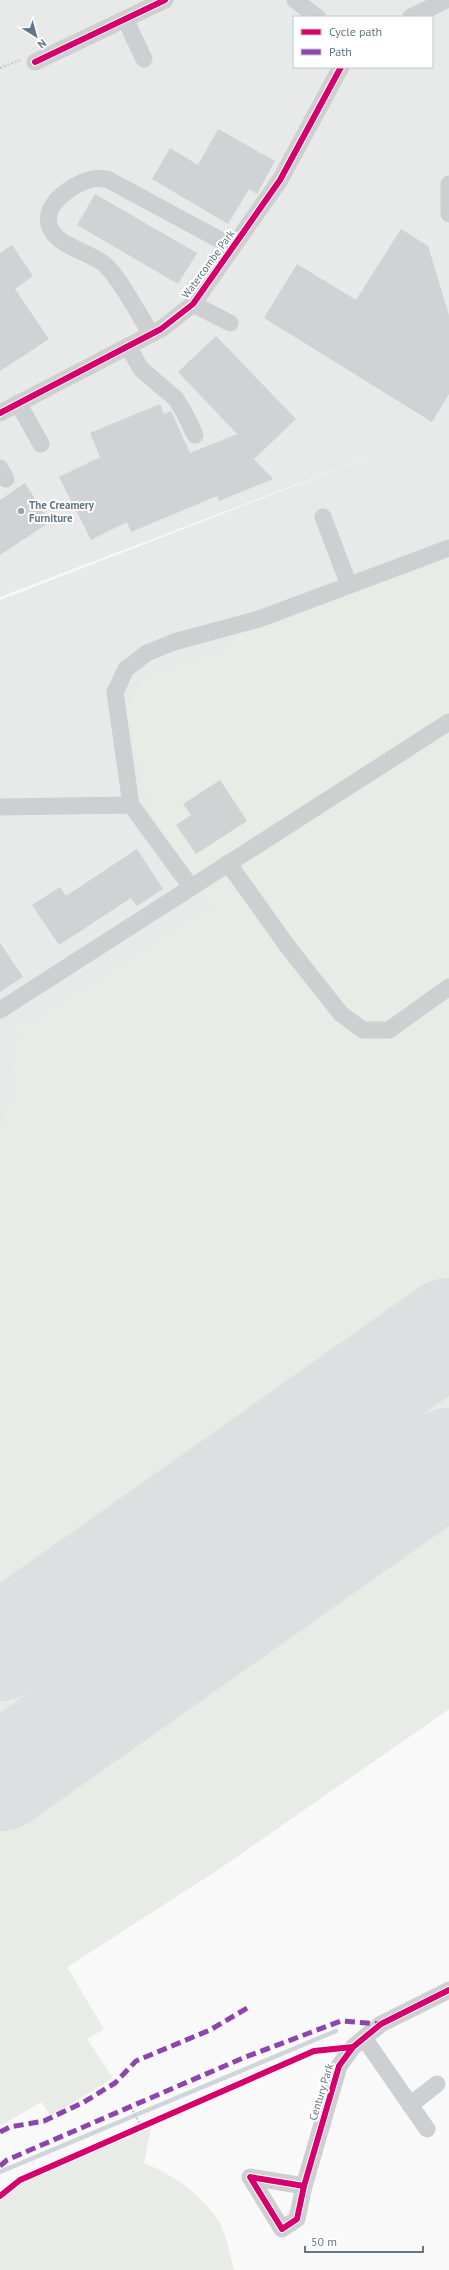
<svg xmlns="http://www.w3.org/2000/svg" width="449" height="2270" viewBox="0 0 449 2270" font-family="'PT Sans',sans-serif">
<style>
.built{fill:#e8e9e9;fill-rule:evenodd}
.green{fill:#e8ebe6}
.lines{fill:none;stroke-linecap:round;stroke-linejoin:round}
.stream{stroke:#ced6d9;stroke-width:4.5}
.runway{stroke:#dedfe0;stroke-width:106}
.building{fill:#d0d2d3}
.path{stroke:#cbcccd;stroke-width:2.5;stroke-dasharray:2 2;stroke-linecap:butt}
.minor{stroke:#cecfd0;stroke-width:17}
.quiet{stroke:#8e44ad;stroke-width:5;stroke-dasharray:10 5;stroke-linecap:butt}
.cycleway-casing{stroke:#fff;stroke-width:8}
.cycleway{stroke:#d6006c;stroke-width:6}
.poi-dot{fill:#99a4ac;stroke:#fff;stroke-width:1.5}
.labels{text-anchor:middle;dominant-baseline:central;stroke-width:4;stroke-linejoin:round;paint-order:stroke}
.street-label{font-size:11px;fill:#657683;stroke:#fff}
.poi-label{font-size:11px;font-weight:bold;fill:#657683;stroke:#fff;text-anchor:start}
</style>
<rect width="100%" height="100%" fill="#f9f9f9"/>
<!-- built -->
<path class="built" d="M0,0H449V1709L219,1869L67,1967L0,2004V600L405,443L0,597ZM294,17H432V67H294Z"/>
<!-- green -->
<path class="green" d="M449,557V1709L219,1869L67,1967L104,2029L87,2039L113,2078L51,2116L41,2102L0,2126V1135L11,1096L18,1029L215,904L189,870L149,812L127,713L146,675L232,645L239,633Z
M151,2128L144,2163C173,2175 201,2194 218,2220C226,2232 230,2256 234,2270H0V2200L25,2180Z"/>
<g class="lines">
<!-- stream -->
<path class="stream" d="M0,2172L336,2031"/>
<!-- runway -->
<path class="runway" d="M0,1648L449,1331
M0,1778L449,1461"/>
</g>
<!-- building -->
<path class="building" d="M218,129L275,161L257,194L249,189L228,224L152,179L170,148L198,165Z
M95,194L197,253L178,284L77,225Z
M401,229L428,246L449,315V394L432,422L264,318L297,264L356,300Z
M12,245L33,276L15,289L49,339L0,371V253Z
M216,336L296,419L254,459L273,479L219,501L217,496L131,532L127,522L91,540L59,477L100,457L90,433L160,404L164,414L171,411L190,453L237,434L178,372Z
M25,483L50,522L0,555V500Z
M220,780L247,821L196,854L176,825L191,815L183,804Z
M137,849L163,889L137,906L131,898L59,945L32,905L60,887L66,896Z
M0,943L23,977L0,992Z"/>
<g class="lines">
<!-- path -->
<path class="path" d="M0,68L20,60
M131,2107L141,2126"/>
<!-- minor -->
<path class="minor" d="M295,0L317,17
M411,17L446,0
M125,19L144,59
M35,62L165,0
M449,184V214
M193,304L230,323
M151,334C141,318 117,273 103,263C90,253 60,246 52,231C37,207 72,184 92,179C97,178 103,179 107,179L233,247
M128,346L141,369L176,399L184,412L195,435
M18,403L41,444
M0,413L161,329L193,304L280,180L341,67
M0,468L6,479
M323,517L349,585
M0,807L131,805
M228,863L288,947L341,1014L363,1030H389L449,987
M191,887L131,805L115,692L126,669L147,653L174,642L259,619L449,548
M0,1010L449,722
M364,2038L427,2129
M410,2105L437,2084
M304,2186L250,2177L282,2229L297,2219L304,2186L339,2066L353,2047L381,2024L449,1990"/>
<!-- quiet -->
<path class="quiet" d="M0,2132L10,2127L44,2121L84,2102L115,2083L136,2061L210,2030L249,2007
M0,2166L7,2160L243,2058L341,2021L381,2024"/>
<defs>
<path id="cycleway" d="M35,62L165,0
M0,413L161,329L193,304L280,180L341,67
M304,2186L250,2177L282,2229L297,2219L304,2186L339,2066L353,2047L381,2024L449,1990
M0,2196L20,2180L314,2051L353,2047"/>
</defs>
<!-- cycleway casing -->
<use href="#cycleway" class="cycleway-casing"/>
<!-- cycleway -->
<use href="#cycleway" class="cycleway"/>
</g>
<!-- markers -->
<circle class="poi-dot" cx="21" cy="511" r="4"/>
<g class="labels">
<!-- street labels -->
<g class="street-label">
<text transform="translate(208 264) rotate(-54)">Watercombe Park</text>
<text transform="translate(321 2092) rotate(-73)">Century Park</text>
</g>
<!-- poi labels -->
<g class="poi-label">
<text x="29" y="505">The Creamery<tspan x="29" dy="13">Furniture</tspan></text>
</g>
</g>
<!-- legend -->
<rect x="293" y="16" width="140" height="52" fill="#ffffff" stroke="#c1c8cd"/>
<rect x="301" y="29" width="20" height="6" fill="#d6006c" stroke="#c1c8cd"/>
<text x="329" y="36" font-size="12" fill="#657683">Cycle path</text>
<rect x="301" y="49" width="20" height="6" fill="#8e44ad" stroke="#c1c8cd"/>
<text x="329" y="56" font-size="12" fill="#657683">Path</text>
<!-- north arrow -->
<g transform="translate(36 36) rotate(143)" stroke="#ffffff" stroke-width="3" paint-order="stroke">
<path d="M0-3L7 15L0 10L-7 15Z" fill="#657683"/>
<text y="-6" font-size="11" font-weight="bold" text-anchor="middle" fill="#657683">N</text>
</g>
<!-- scale -->
<path d="M305 2246v6h118v-6" fill="none" stroke="#657683" stroke-width="2"/>
<text x="311" y="2246" font-size="12" fill="#657683" stroke="#ffffff" stroke-width="3" paint-order="stroke">50 m</text>
</svg>
